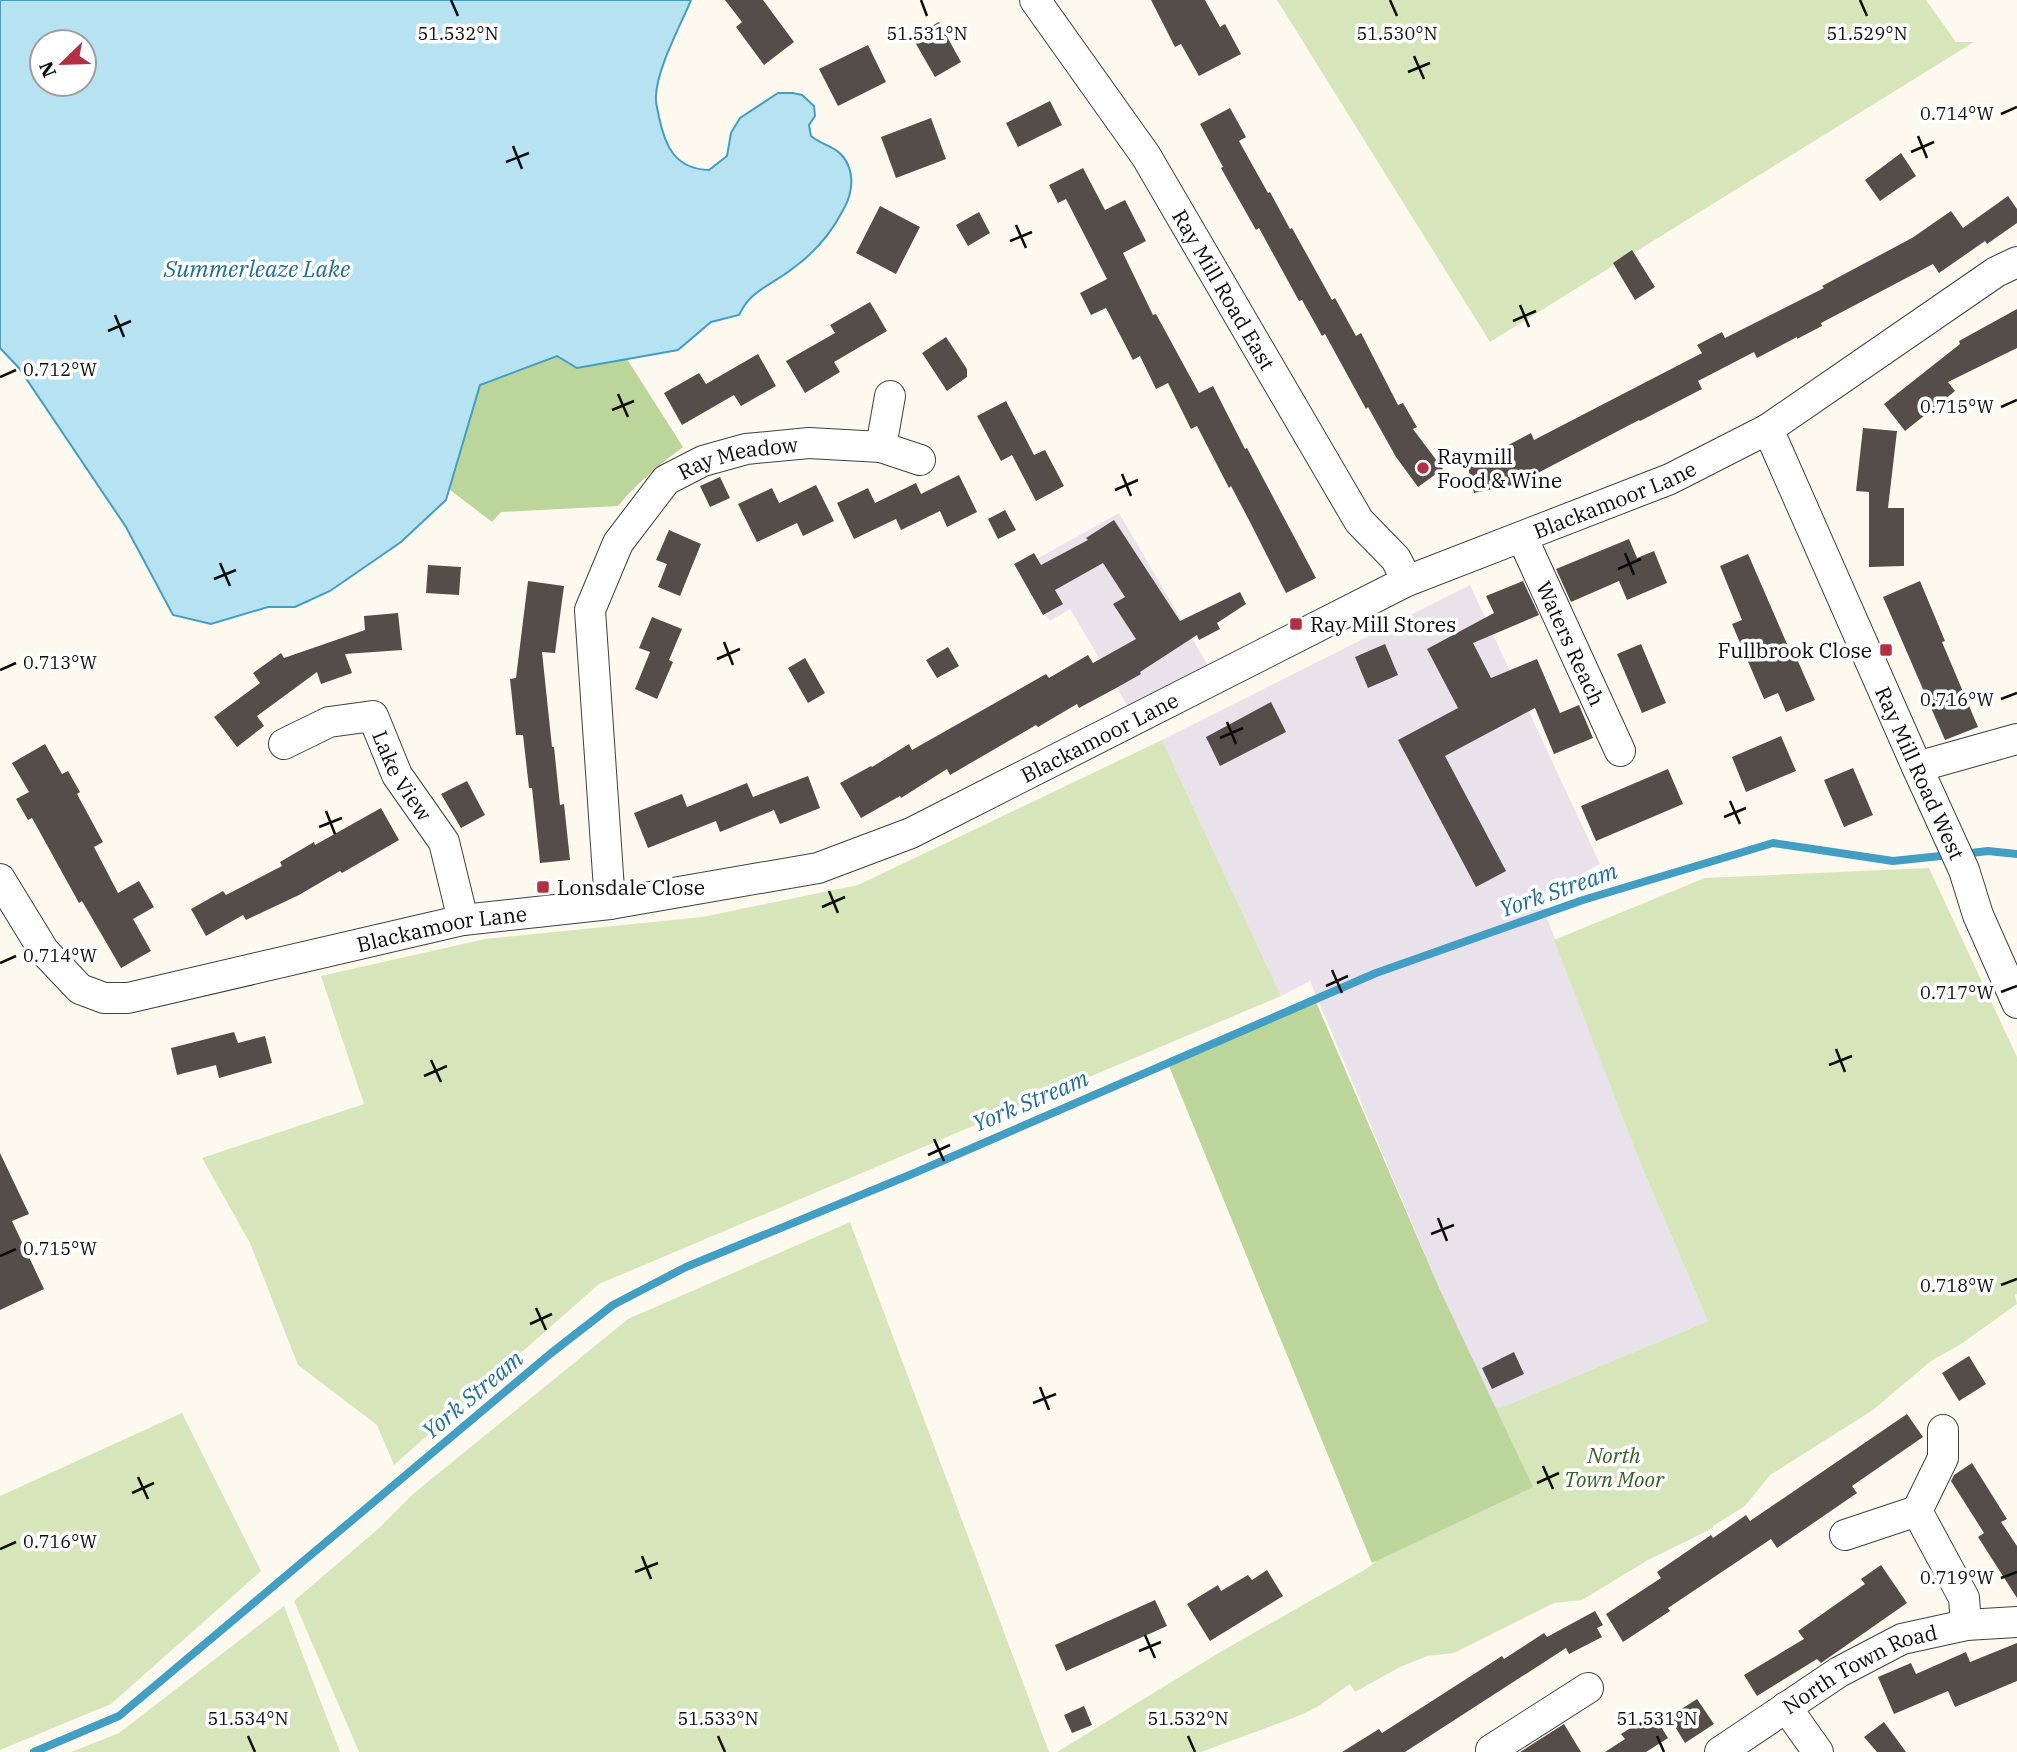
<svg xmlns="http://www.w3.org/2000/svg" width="2017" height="1752" viewBox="0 0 2017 1752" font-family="'IBM Plex Serif',serif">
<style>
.industrial{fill:#e9e2eb}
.green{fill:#d6e6ba}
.forest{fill:#bbd59b}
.water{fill:#b6e2f2;stroke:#429ec3;stroke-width:2;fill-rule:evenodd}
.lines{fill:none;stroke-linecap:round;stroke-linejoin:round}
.stream{stroke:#429ec3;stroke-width:8}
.building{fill:#554d4a}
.minor-casing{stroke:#404040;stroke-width:32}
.minor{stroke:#fff;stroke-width:30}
.ticks{fill:none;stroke:#0d0d0d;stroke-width:2.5}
.poi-dot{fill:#b32f44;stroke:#fff;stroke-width:2.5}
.labels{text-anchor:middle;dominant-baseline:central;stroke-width:7;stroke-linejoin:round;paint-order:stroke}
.street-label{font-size:21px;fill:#0d0d0d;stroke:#fff}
.poi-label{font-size:21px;fill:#0d0d0d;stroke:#fff;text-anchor:start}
.park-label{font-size:21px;font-style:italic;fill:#366022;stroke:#fff}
.water-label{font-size:23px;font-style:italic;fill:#1f6f96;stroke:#fff}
.ticks-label{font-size:18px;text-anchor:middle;fill:#0d0d0d;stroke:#fff;stroke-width:7;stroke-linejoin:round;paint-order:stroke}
</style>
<rect width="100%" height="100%" fill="#fef9ee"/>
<!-- industrial -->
<path class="industrial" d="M1119,513L1209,667L1130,710L1070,609L1050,621L1019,569Z
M1470,585L1600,864L1539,897L1639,1160L1708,1321L1500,1408L1491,1406L1478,1408L1440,1290L1310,981L1281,996L1162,740Z"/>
<!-- green -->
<path class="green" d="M1277,0H1926L1956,42H1974L1490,342Z
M1162,740L1281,996L599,1284L394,1465L377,1425L298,1365L250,1243L202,1158L364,1104L321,976L485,939L702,917L858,885Z
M1929,868L2017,1057V1294L2015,1295L2017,1304L1961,1344L1931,1361L1873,1410L1770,1475L1745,1506L1713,1526V1528L1648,1560L1582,1600L1554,1603L1454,1653L1427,1656L1400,1667L1355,1692L1350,1684L1317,1707L1301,1715L1201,1752H1057L1222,1651L1366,1569L1386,1554L1491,1406L1500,1408L1708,1321L1639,1160L1554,940L1705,878Z
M850,1222L1049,1752H359L294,1601L378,1529L413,1494L628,1319Z
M182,1413L261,1571L111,1704L0,1750V1496Z
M284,1606L340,1752H71L119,1733Z"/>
<!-- forest -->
<path class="forest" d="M557,356L577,368L627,359L683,447C659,465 637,483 618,506L501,512L492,522L449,489L480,385Z
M1316,1002L1440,1290L1533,1487L1372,1563L1169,1066Z"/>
<!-- water -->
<path class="water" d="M0,0H691C680,27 657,68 656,96C655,103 658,110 659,117C665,146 675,169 709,170L727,156L731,133L740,118L778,93H793L802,95L814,106L815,116L809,125L811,136C824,147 840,146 848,165C855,181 850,199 842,212C830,235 813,254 792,269C780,279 757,289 748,301C744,305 742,310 739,315L711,322L678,350L577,368L557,356L480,385L446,500L401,542L330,591L295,607H268L211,624L173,615L126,527L19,368L0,348ZM42,42H84V84H42Z"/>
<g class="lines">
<!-- stream -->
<path class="stream" d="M1963,854L1988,851L2017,854
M34,1752L119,1716L550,1354L613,1305L686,1267L912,1174L1376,973L1583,900L1773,843L1893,861L1950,855"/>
</g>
<!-- building -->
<path class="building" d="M725,0H763L794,42L764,65L736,27L742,22Z
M1151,0H1205L1220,27L1225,24L1241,54L1199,76L1181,44L1175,47Z
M939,22L961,62L935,77L912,37Z
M868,45L886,82L838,106L819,69Z
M1050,101L1062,125L1018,147L1006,123Z
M1230,108L1246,137L1239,141L1268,193L1270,192L1290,229L1292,228L1332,300L1335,298L1356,336L1361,333L1398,405L1403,403L1417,427L1413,429L1443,469L1418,487L1396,457L1368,407L1366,409L1325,334L1322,336L1302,300L1299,301L1259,228L1256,230L1221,168L1223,167L1200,124Z
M931,118L946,159L896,178L881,137Z
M1901,153L1916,176L1880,201L1865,180Z
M1083,168L1105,210L1125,200L1146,241L1123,253L1153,315L1156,314L1199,393L1213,386L1245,449L1247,448L1316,578L1286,593L1251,524L1231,486L1229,488L1197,426L1191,429L1168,383L1156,389L1140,356L1133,360L1106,308L1091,315L1080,293L1107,279L1066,199L1058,203L1049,185Z
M2008,196L2017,209V223L1987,244L1985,241L1939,273L1933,264L1821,323L1822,326L1797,339V337L1757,358L1754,352L1698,381L1702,389L1640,421L1639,420L1517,484L1474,493L1466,459L1491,454L1531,433L1534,440L1702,353L1697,345L1722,332L1725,338L1824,288L1822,286L1912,238L1951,211L1963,228Z
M880,206L920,227L896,274L856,253Z
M979,212L990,233L968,246L956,225Z
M1632,250L1655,287L1635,300L1613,263Z
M870,302L887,331L834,362L840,372L805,393L786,361L835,333L830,325Z
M2017,309V348L1948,382L1955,391L1905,431L1884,404L1960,344L1959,341Z
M946,337L967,369V377L947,391L922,353Z
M758,354L776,386L741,406L734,395L682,425L664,393L699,373L706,384Z
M1006,401L1034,455L1045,450L1064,486L1036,501L1012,455L1001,461L977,416Z
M1863,428L1897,431L1888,508H1904V566L1869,567V492L1856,491Z
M959,475L977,512L947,527L940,511L901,530L896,519L854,539L837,503L868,488L875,503L916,483L921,494Z
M720,477L730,498L710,507L700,486Z
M816,485L834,521L803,536L797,523L757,542L738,504L772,488L779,503Z
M1005,510L1016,530L998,539L988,519Z
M1114,520L1180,621L1240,592L1246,604L1217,623L1220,629L1199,640L1197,635L1140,672L1141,674L1118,687L1079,708L1077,704L1038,727L1036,725L950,775L947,769L901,798L900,796L861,818L840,783L871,766L872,767L909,744L912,750L1046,674L1049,678L1088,655L1093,663L1136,639L1113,604L1125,597L1103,563L1055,590L1063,604L1043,615L1014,564L1034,553L1041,565L1088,540L1086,538Z
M669,530L701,544L680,596L658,587L667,564L656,560Z
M1629,539L1637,558L1654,551L1667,583L1627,600L1619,581L1571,602L1556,569Z
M1748,554L1794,660L1797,659L1815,700L1786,712L1778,693L1764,699L1732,624L1742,620L1720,566Z
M428,565L461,567L459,595L426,593Z
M528,581L564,586L555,653L542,652L552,747H554L560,805L564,804L570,860L540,863L532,788H529L523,735H516L510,679L516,678Z
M1523,581L1539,615L1473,643L1491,678L1537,659L1560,713L1579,705L1593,738L1554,754L1535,708L1445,756L1506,871L1476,887L1398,740L1458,708L1427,649L1494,613L1486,596Z
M1920,581L1945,641L1942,642L1978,727L1945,740L1883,597Z
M398,613L402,650L345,654L352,673L321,684L317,672L257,716L264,726L237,747L214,717L260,683L253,673L281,653L284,658L365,630L364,616Z
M652,617L682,629L669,660L673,662L657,699L635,689L650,652L639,648Z
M1385,644L1398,675L1368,688L1355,657Z
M1641,644L1666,703L1642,713L1617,654Z
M948,647L959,666L937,678L926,660Z
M805,658L825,693L808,703L788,668Z
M1271,702L1286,732L1220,766L1206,737Z
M1781,736L1796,771L1746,792L1732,757Z
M45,744L62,774L68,771L80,792L77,794L103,842L94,847L118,893L139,881L154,907L133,919L151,951L121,968L82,901L79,903L32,818L28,820L16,799L29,792L12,763Z
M1853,768L1873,815L1844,827L1824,780Z
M1668,769L1683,804L1596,841L1581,806Z
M808,776L820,808L780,824L774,810L720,832L716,821L648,848L634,813L682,794L687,807L747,783L753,797Z
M467,781L485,815L461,828L441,794Z
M381,808L399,840L342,873L340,871L299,895L246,920L243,915L206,936L191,909L223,891L226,895L282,866L280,862L314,842L315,845Z
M234,1032L238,1043L265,1036L272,1063L219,1078L216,1065L177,1075L171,1048Z
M0,1153L29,1214L12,1221L44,1289L0,1310Z
M1514,1352L1524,1374L1492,1389L1482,1368Z
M1969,1356L1986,1384L1959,1401L1942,1373Z
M1907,1414L1923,1437L1852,1486L1857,1493L1777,1548L1771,1539L1668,1608L1670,1611L1623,1642L1606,1614L1661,1578L1657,1572L1711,1535L1713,1538L1746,1515L1750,1521Z
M1972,1463L2007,1519L2001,1522L2017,1546V1598L1978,1537L1984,1533L1951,1481L1954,1475Z
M1881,1565L1907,1603L1821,1663L1817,1659L1757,1696L1744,1675L1804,1639L1798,1631L1865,1584L1861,1579Z
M1267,1570L1283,1596L1210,1641L1187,1604L1218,1585L1221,1591L1248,1575L1252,1580Z
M1155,1600L1167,1626L1066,1671L1055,1645Z
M1595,1611L1603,1625L1597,1628L1602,1637L1569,1654L1566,1648L1405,1752H1342L1379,1729L1382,1733L1502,1656L1504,1659L1544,1633L1547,1637Z
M2017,1643V1681L1955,1707L1948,1691L1894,1714L1878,1677L1911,1663L1916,1674L1966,1652L1970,1662Z
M1697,1699L1714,1724L1685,1743L1669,1717Z
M1084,1706L1092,1725L1072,1733L1064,1715Z
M1653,1714L1668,1738L1646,1752H1605L1625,1739L1621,1734Z
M1884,1722L1906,1752H1877L1864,1737Z
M1564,1724L1581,1752H1520Z"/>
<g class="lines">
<defs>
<g id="minor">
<path id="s1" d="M1035,0L1146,156L1359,521L1396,559L1407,581"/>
<path id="s2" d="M1768,429L1917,767L1964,870L1978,915L2017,1003"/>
<path d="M881,447L920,460"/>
<path id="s3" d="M1522,537L1620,751"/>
<path id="s4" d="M284,744L329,722L373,716L397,775L444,842L463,920"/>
<path d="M1917,767L2017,739"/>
<path id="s5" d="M0,879L44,951L80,989L104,998H128L463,920L610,904L818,868L911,833L1407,581L1670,479L1768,429L1996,272L2017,262"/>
<path id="s6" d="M610,904L590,610L618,543L666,480L703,461L746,449L809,443L881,447L890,396"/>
<path d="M1917,1511L1964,1598L1966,1625"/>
<path d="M1845,1535L1917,1511L1943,1458V1430"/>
<path d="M1786,1707L1818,1752"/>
<path d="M1492,1752L1491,1750L1588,1688"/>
<path id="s7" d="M1720,1752L1839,1672L1902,1639L1966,1625L2017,1622"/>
</g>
</defs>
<!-- minor casing -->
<use href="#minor" class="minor-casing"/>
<!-- minor -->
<use href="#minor" class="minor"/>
</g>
<!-- ticks -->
<path class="ticks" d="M451,0L458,16M921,0L927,16M1390,0L1397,16M1860,0L1867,16M1414,56L1424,79M1408,72L1430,63M2001,114L2017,107M1918,136L1927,158M513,146L522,169M1911,152L1934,142M506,162L529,153M1016,225L1026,248M1010,241L1032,232M1520,305L1529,327M115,315L124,337M1513,321L1536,311M108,331L131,321M0,377L16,370M618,394L628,417M2001,407L2017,400M612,410L634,401M1122,474L1131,496M1115,490L1138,480M1625,553L1634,575M220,563L230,586M1618,569L1641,559M214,579L236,570M724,642L733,665M717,659L740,649M0,670L16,663M2001,699L2017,693M1227,722L1236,744M1220,738L1243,728M1730,801L1740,824M326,811L335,834M1724,817L1746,808M319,827L342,818M829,891L838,913M822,907L845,897M0,963L16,956M1332,970L1342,993M1326,986L1348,976M2001,992L2017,986M1836,1049L1845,1072M431,1060L441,1082M1829,1065L1852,1056M424,1076L447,1066M934,1139L944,1161M928,1155L950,1145M1438,1218L1447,1241M1431,1234L1454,1225M0,1256L16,1249M2001,1285L2017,1279M536,1308L546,1330M530,1324L552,1314M1040,1387L1049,1410M1033,1403L1056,1394M1543,1466L1553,1489M138,1477L148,1499M1537,1483L1559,1473M132,1493L154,1483M0,1549L16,1542M642,1556L651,1579M635,1572L658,1563M2001,1578L2017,1572M1145,1635L1155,1658M1139,1651L1161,1642M248,1736L255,1752M718,1736L725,1752M1188,1736L1195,1752M1657,1736L1664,1752"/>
<!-- markers -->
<g class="poi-dot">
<circle cx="1423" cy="468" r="7"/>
<rect x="1289" y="617" width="14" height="14" rx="3.5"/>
<rect x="1879" y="643" width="14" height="14" rx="3.5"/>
<rect x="536" y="880" width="14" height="14" rx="3.5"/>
</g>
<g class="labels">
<!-- street labels -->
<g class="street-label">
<text stroke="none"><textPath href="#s1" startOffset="346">Ray Mill Road East</textPath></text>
<text stroke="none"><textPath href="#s6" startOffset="523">Ray Meadow</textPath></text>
<text stroke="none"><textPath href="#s5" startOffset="1768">Blackamoor Lane</textPath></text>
<text stroke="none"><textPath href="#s3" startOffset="117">Waters Reach</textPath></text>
<text stroke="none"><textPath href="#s5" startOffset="1200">Blackamoor Lane</textPath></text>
<text stroke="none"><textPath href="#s4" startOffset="161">Lake View</textPath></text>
<text stroke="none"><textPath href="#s2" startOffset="376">Ray Mill Road West</textPath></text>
<text stroke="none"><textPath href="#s5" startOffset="508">Blackamoor Lane</textPath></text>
<text stroke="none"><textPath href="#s7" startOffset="164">North Town Road</textPath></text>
</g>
<!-- poi labels -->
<g class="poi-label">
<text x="1437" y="456">Raymill<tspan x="1437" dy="24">Food &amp; Wine</tspan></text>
<text x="1310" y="624">Ray Mill Stores</text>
<text x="1872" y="650" text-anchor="end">Fullbrook Close</text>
<text x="557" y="887">Lonsdale Close</text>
</g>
<!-- park labels -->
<g class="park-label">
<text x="1614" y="1455">North<tspan x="1614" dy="24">Town Moor</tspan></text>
</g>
<!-- water labels -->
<g class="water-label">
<text x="257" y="268">Summerleaze Lake</text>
<text transform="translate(1558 889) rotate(-19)">York Stream</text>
<text transform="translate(1030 1100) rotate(-23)">York Stream</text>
<text transform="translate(472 1394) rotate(-40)">York Stream</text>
</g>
</g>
<g class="ticks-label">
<text x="458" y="40">51.532°N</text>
<text x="927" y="40">51.531°N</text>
<text x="1397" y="40">51.530°N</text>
<text x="1867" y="40">51.529°N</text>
<text x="1957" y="120">0.714°W</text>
<text x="60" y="376">0.712°W</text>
<text x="1957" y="413">0.715°W</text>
<text x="60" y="669">0.713°W</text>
<text x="1957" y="706">0.716°W</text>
<text x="60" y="962">0.714°W</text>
<text x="1957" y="999">0.717°W</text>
<text x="60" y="1255">0.715°W</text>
<text x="1957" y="1292">0.718°W</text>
<text x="60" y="1548">0.716°W</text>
<text x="1957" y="1584">0.719°W</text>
<text x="248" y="1725">51.534°N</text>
<text x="718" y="1725">51.533°N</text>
<text x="1188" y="1725">51.532°N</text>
<text x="1657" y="1725">51.531°N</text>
</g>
<!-- north arrow -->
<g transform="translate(63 63) rotate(247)"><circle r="33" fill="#ffffff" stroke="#9e9e9e" stroke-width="2"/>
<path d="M0-5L12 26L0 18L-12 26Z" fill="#b32f44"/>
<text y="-10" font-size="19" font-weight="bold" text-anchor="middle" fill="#0d0d0d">N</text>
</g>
</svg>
